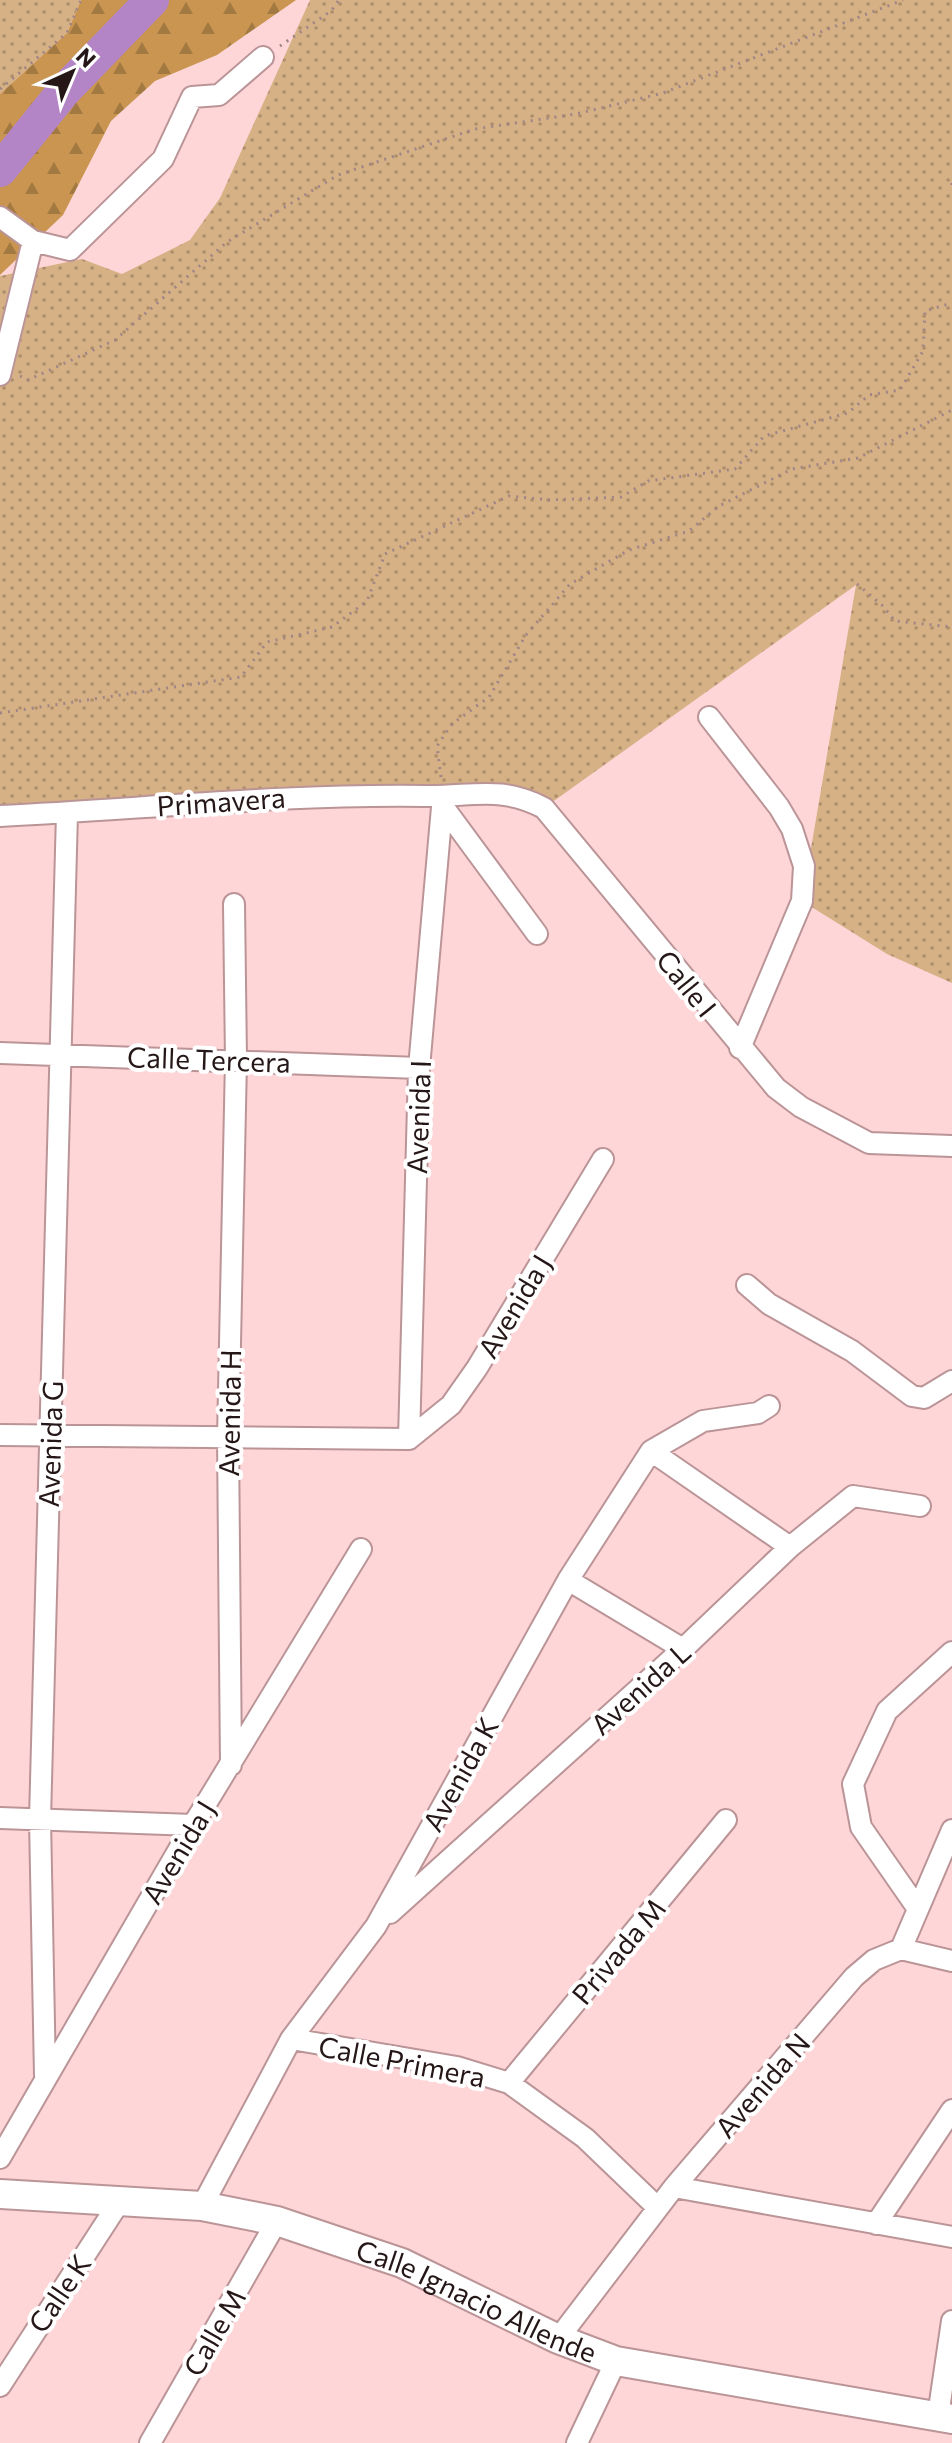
<svg xmlns="http://www.w3.org/2000/svg" width="952" height="2443" viewBox="0 0 952 2443" font-family="Commissioner,sans-serif">
<style>
.grass{fill:url(#grass-dots)}
.forest{fill:url(#forest-firs)}
.lines{fill:none;stroke-linecap:round;stroke-linejoin:round}
.river{stroke:#b485c6;stroke-width:34}
.street-casing{stroke:#ba9497;stroke-width:24}
.secondary-casing{stroke:#ba9497;stroke-width:32}
.path{stroke:#a18486;stroke-width:3;stroke-dasharray:2 6;stroke-linecap:butt}
.street{stroke:#fff;stroke-width:20}
.secondary{stroke:#fff;stroke-width:28}
.labels{text-anchor:middle;dominant-baseline:central;stroke-width:8;stroke-linejoin:round;paint-order:stroke}
.street-label{font-size:28px;fill:#251718;stroke:#fff}
</style>
<defs>
<pattern id="grass-dots" width="8" height="8" patternUnits="userSpaceOnUse" patternTransform="scale(2)"><rect width="8" height="8" fill="#d6b185"/><path d="M2 2h.1M6 6h.1" fill="none" stroke="#ad8f6c" stroke-width="1.8" stroke-linecap="round"/></pattern>
<pattern id="forest-firs" width="22" height="20" patternUnits="userSpaceOnUse" patternTransform="scale(2)"><rect width="22" height="20" fill="#c99551"/><path d="M5 1l3.5 6h-7zM16 11l3.5 6h-7z" fill="#a37942"/></pattern>
</defs>
<rect width="100%" height="100%" fill="#fed6d8"/>
<!-- grass -->
<path class="grass" d="M0,0H81L67,33L0,94Z
M310,0H952V983L887,954L802,901L856,585L544,808L520,796L0,812V276L82,259L122,274L190,240L220,198Z"/>
<!-- forest -->
<path class="forest" d="M81,0H296L217,55L155,81L111,121L63,215L0,275V94L67,33Z"/>
<g class="lines">
<!-- river -->
<path class="river" d="M0,170L63,92L152,0"/>
<defs>
<path id="street" d="M0,217L33,241L70,250L163,159L192,97L219,95L263,57
M0,375L33,241
M709,717L779,807L792,829L804,866L802,901L740,1048
M442,805L537,934
M0,816C142,809 283,794 425,796C472,797 500,785 544,808L776,1088L801,1107L869,1143L952,1146
M0,1053L419,1068
M747,1285L769,1304L852,1351L912,1396L924,1398L952,1381
M0,1435L409,1439
M409,1439L419,1068L443,796
M409,1439L451,1405L477,1368L603,1159
M651,1451L790,1547
M568,1580L683,1649
M231,1765L228,1438L236,1060L234,904
M0,1818L193,1825
M918,1909L861,1827L853,1784L887,1711L952,1652
M390,1913L683,1649L790,1547L853,1496L920,1506
M901,1949L952,1961
M291,2039L457,2067L509,2083L585,2138L658,2208
M45,2076L40,1819L67,813
M509,2083L726,1820
M0,2158L193,1825L361,1549
M674,2187L952,2237
M202,2206L291,2039L376,1926L568,1580L651,1451L703,1421L758,1413L769,1406
M876,2224L952,2110
M558,2339L674,2187L854,1977L874,1960L901,1949L952,1830
M0,2386L120,2201
M938,2416L952,2321
M150,2443L277,2221
M577,2443L616,2361"/>
<g id="secondary">
<path id="s1" d="M0,2194L202,2206L277,2221L402,2263L558,2339L616,2361L952,2419"/>
</g>
</defs>
<!-- street casing -->
<use href="#street" class="street-casing"/>
<!-- secondary casing -->
<use href="#secondary" class="secondary-casing"/>
<!-- path -->
<path class="path" d="M280,46L331,11L339,0
M0,89L67,33L81,0
M952,183V187
M20,376L28,380L115,340L227,242L338,175L475,129L576,114L663,93L903,0
M857,584L883,606L895,621L952,627
M0,713L241,677L267,642L332,627L367,601L385,554L509,496L549,500L621,497L648,481L735,469L764,436L848,413L869,395L900,390L923,351L925,311L952,303
M441,777L437,746L452,724L489,697L526,635L570,584L629,550L689,531L719,506L792,469L858,458L952,410"/>
<!-- street -->
<use href="#street" class="street"/>
<!-- secondary -->
<use href="#secondary" class="secondary"/>
</g>
<g class="labels">
<!-- street labels -->
<g class="street-label">
<text transform="translate(221 801) rotate(-4)">Primavera</text>
<text transform="translate(687 983) rotate(51)">Calle I</text>
<text transform="translate(209 1059) rotate(2)">Calle Tercera</text>
<text transform="translate(418 1117) rotate(-88)">Avenida I</text>
<text transform="translate(514 1306) rotate(-59)">Avenida J</text>
<text transform="translate(229 1413) rotate(-89)">Avenida H</text>
<text transform="translate(50 1444) rotate(-88)">Avenida G</text>
<text transform="translate(640 1688) rotate(-42)">Avenida L</text>
<text transform="translate(460 1774) rotate(-61)">Avenida K</text>
<text transform="translate(178 1852) rotate(-59)">Avenida J</text>
<text transform="translate(618 1951) rotate(-50)">Privada M</text>
<text transform="translate(402 2061) rotate(11)">Calle Primera</text>
<text transform="translate(762 2085) rotate(-49)">Avenida N</text>
<text transform="translate(59 2293) rotate(-56)">Calle K</text>
<text stroke="none"><textPath href="#s1" startOffset="494">Calle Ignacio Allende</textPath></text>
<text transform="translate(214 2332) rotate(-60)">Calle M</text>
</g>
</g>
<!-- north arrow -->
<g transform="translate(72 72) rotate(44)" stroke="#ffffff" stroke-width="6" paint-order="stroke">
<path d="M0-6L14 30L0 20L-14 30Z" fill="#251718"/>
<text y="-12" font-size="22" font-weight="bold" text-anchor="middle" fill="#251718">N</text>
</g>
</svg>
